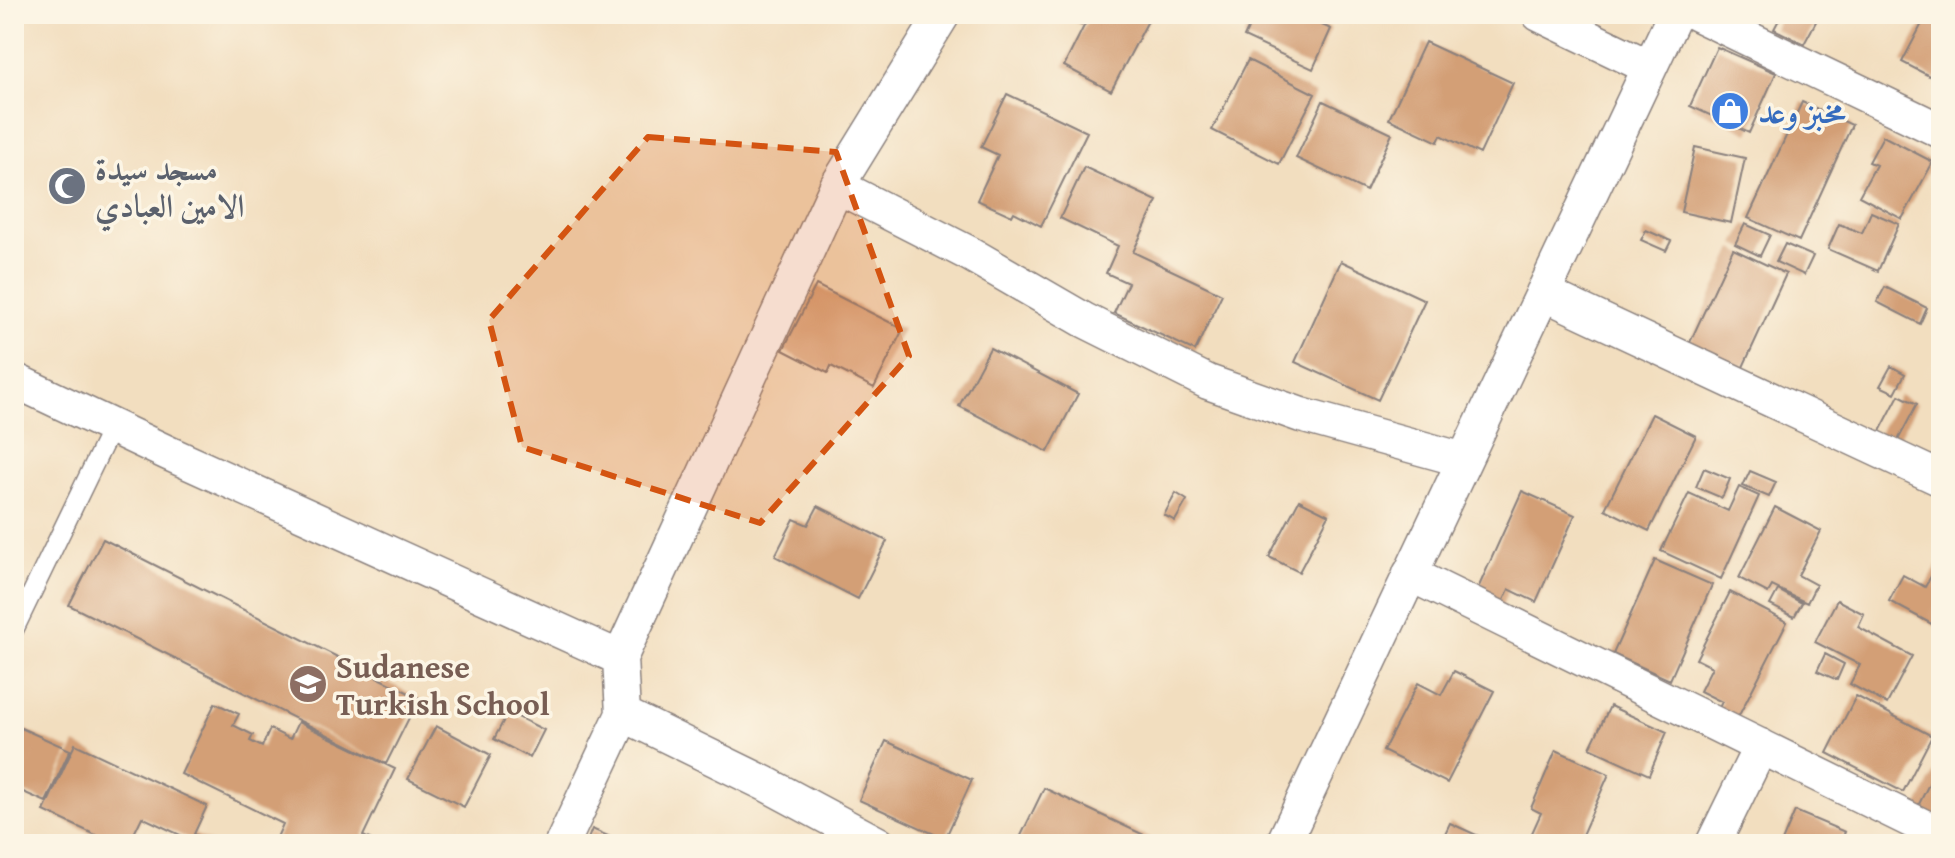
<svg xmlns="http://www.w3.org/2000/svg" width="1955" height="858" viewBox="0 0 1955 858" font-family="'Gentium Book Plus',Amiri,serif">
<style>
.building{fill:#d39f76}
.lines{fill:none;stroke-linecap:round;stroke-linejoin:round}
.lane-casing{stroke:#8a807d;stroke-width:21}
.street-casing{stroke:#8a807d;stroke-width:37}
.lane{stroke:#fff;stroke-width:18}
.street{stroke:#fff;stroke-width:34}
.marked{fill:#d45411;fill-opacity:0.2;stroke:#d45411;stroke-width:6;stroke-dasharray:16 10;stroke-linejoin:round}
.labels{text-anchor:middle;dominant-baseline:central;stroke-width:7;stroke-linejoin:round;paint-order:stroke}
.shop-label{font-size:32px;font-weight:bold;fill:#366cbe;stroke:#fcf5e5;text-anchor:start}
.worship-label{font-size:32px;font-weight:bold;fill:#5b616d;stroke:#fcf5e5;text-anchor:start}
.education-label{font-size:32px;font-weight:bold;fill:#785e54;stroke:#fcf5e5;text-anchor:start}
</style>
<rect width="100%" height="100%" fill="#fcf5e5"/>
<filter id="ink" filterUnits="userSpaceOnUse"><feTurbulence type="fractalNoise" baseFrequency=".0125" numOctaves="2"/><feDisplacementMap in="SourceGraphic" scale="16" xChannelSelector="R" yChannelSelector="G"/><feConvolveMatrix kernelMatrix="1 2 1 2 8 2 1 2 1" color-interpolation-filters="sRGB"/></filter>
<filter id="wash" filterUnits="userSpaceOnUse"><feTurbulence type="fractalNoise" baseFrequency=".006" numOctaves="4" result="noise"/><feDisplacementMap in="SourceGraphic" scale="32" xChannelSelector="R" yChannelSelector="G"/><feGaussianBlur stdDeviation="1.8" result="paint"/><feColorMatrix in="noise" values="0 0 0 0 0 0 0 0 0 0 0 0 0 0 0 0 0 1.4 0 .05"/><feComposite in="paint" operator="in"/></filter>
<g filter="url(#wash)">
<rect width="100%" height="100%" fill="#f2debf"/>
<g id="blocks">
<!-- building -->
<path class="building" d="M1060,14H1086L1081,25Z
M1090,14H1145L1150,17L1111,91L1064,66Z
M1255,14H1317L1313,21L1331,29L1313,69L1244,37Z
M1782,14H1820L1804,44L1774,29Z
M1927,14H1941V82L1902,62Z
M1425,42L1513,83L1480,154L1441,135L1438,142L1389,119Z
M1717,47L1776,73L1749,133L1690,106Z
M1248,60L1315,94L1279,164L1212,130Z
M1007,94L1087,132L1041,226L1014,212L1012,216L977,200L998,155L981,147Z
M1323,101L1392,134L1366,191L1296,158Z
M1802,102L1852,125L1799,241L1748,218Z
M1883,136L1933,162L1902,219L1859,196L1876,165L1869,162Z
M1695,147L1745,158L1731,223L1681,212Z
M1084,167L1157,201L1133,252L1222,294L1195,351L1114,313L1128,283L1106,273L1118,246L1060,218Z
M1871,212L1899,224L1878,271L1828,249L1839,224L1862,233Z
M1745,224L1770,235L1760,256L1735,244Z
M1646,230L1671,241L1666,251L1641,240Z
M1785,244L1813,256L1804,275L1776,262Z
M1733,249L1786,274L1738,378L1685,353Z
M1341,261L1425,300L1378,400L1295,362Z
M816,285L903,329L874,388L831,366L828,373L783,350Z
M1885,287L1927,308L1920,324L1877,302Z
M990,348L1078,394L1048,452L959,406Z
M1891,366L1905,374L1895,393L1880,386Z
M1899,395L1917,404L1896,444L1878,435Z
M1652,414L1696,436L1649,531L1605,509Z
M1704,468L1730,479L1722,498L1696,487Z
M1750,471L1776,482L1769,497L1743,486Z
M1739,487L1759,496L1721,579L1661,551L1689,493L1728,511Z
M1522,491L1575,515L1536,602L1509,589L1501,607L1475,595Z
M1176,493L1187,500L1175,521L1164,515Z
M1299,500L1329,515L1299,572L1269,557Z
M818,506L887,541L858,599L775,556L794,519L808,525Z
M1775,507L1821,531L1798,575L1816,585L1807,603L1772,586L1768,593L1739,578Z
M103,539L419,698L386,764L69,605Z
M1655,560L1712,585L1670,680L1613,654Z
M1939,562L1941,563V629L1889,601L1903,575L1925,587Z
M1778,590L1802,603L1794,617L1770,605Z
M1730,592L1787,622L1733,727L1714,717L1722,702L1700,691L1712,667L1696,659Z
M1837,600L1864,614L1858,627L1912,656L1887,704L1850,684L1860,665L1815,642Z
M1825,654L1844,664L1837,680L1817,671Z
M1454,671L1494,691L1447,783L1383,751L1418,683L1441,695Z
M1856,696L1932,736L1903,792L1827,753Z
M215,703L239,714L233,725L253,735L250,741L262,747L270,729L290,739L298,722L395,769L363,836L380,844H274L283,824L181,774Z
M1610,706L1667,732L1649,775L1590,748Z
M508,712L544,730L530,758L494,739Z
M436,726L491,755L464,807L408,779Z
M21,728L70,750L46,802L14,788V743Z
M886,741L972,780L945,839L859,800Z
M75,744L207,806L194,834L214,844H189L191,840L142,817L129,844H115L44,811Z
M1556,750L1609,774L1578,844H1527L1541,813L1531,808Z
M1941,760V831L1913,816Z
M1044,788L1163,844H1017Z
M1795,811L1845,832L1840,844H1781Z
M1450,823L1496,844H1440Z
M592,829L626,844H586Z"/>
</g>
</g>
<g filter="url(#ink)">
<use href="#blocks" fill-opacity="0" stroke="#8a807d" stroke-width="2"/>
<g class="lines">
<defs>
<path id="lane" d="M14,630L112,427"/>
<path id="street" d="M1539,14L1649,67
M1697,14L1941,131
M837,186L970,254L1084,320L1208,382L1301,415L1464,460
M1543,293L1941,479
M14,380L168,453L620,658
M1410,574L1941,835
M623,714L768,785L878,844
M562,844L623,714L620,658L837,186L943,14
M1283,844L1675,14
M1713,844L1761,746"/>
</defs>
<!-- lane casing -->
<use href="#lane" class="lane-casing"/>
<!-- street casing -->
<use href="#street" class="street-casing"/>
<!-- lane -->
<use href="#lane" class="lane"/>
<!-- street -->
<use href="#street" class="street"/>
</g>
</g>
<!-- marked area -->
<path class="marked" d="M648,137L836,152L909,356L760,523L522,447L489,320Z"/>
<!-- icons -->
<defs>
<symbol id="shop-disc" viewBox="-11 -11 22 22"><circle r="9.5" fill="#3f7fe0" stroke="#fcf5e5"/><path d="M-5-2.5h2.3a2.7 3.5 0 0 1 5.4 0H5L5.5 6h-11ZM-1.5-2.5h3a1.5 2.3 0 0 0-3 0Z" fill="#fff"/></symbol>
<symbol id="mosque-disc" viewBox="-11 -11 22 22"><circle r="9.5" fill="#6b7280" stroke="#fcf5e5"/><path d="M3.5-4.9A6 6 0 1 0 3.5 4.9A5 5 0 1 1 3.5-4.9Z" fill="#fff"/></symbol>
<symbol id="school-disc" viewBox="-11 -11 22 22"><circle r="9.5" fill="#8d6e63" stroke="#fcf5e5"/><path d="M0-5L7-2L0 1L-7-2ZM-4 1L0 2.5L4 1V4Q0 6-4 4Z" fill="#fff"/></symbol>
</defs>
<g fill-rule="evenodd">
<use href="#shop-disc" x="1708" y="89" width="44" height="44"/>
<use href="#mosque-disc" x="45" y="164" width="44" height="44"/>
<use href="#school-disc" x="286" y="662" width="44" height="44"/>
</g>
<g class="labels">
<!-- shop labels -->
<g class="shop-label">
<text x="1758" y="111">مخبز وعد</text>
</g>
<!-- worship labels -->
<g class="worship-label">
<text x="95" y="168">مسجد سيدة<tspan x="95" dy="37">الامين العبادي</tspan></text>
</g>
<!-- education labels -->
<g class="education-label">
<text x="336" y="666">Sudanese<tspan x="336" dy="37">Turkish School</tspan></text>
</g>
</g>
<!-- margin -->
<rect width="1955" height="858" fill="none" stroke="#fcf5e5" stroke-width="48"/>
</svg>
